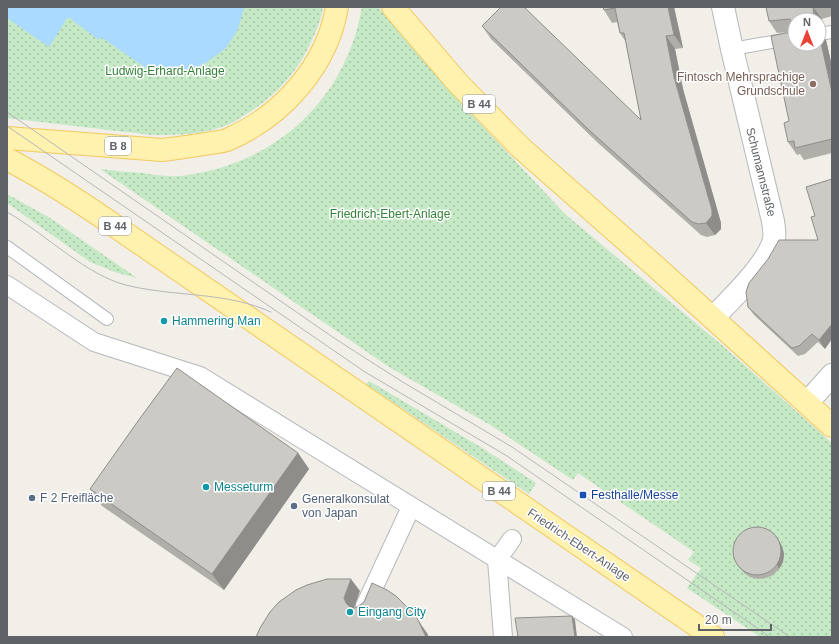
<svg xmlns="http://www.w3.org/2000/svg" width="839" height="644" viewBox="0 0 839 644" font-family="Helvetica,sans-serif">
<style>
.grass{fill:url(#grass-dots)}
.water{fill:#aadaff}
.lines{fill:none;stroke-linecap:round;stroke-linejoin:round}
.service-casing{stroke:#b5b8bc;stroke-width:14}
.pedestrian-casing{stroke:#b5b8bc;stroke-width:20}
.minor-casing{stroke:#b5b8bc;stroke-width:24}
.primary-casing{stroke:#f2c960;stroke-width:24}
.service{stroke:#fff;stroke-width:12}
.pedestrian{stroke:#fff;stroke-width:18}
.minor{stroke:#fff;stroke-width:22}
.primary{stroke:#fff2af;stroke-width:22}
.tram{stroke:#b6b7b8;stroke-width:1}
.wall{fill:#afaea9}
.shaded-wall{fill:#8f8d8a}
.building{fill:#cccac5;stroke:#8f8d8a}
.education-dot{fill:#8d6e63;stroke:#fff;stroke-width:1.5}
.culture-dot{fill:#0f9aa8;stroke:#fff;stroke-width:1.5}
.transit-dot{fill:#1a4fb4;stroke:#fff;stroke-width:1.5}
.service-dot{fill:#5c6f8a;stroke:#fff;stroke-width:1.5}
.labels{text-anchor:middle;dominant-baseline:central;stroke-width:3;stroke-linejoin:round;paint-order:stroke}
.shield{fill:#fff;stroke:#8f9295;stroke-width:1}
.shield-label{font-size:11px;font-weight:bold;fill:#5f6368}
.park-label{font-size:12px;fill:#348238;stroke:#fff}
.education-label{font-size:12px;fill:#785e54;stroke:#fff;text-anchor:end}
.street-label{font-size:12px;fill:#5f6368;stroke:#fff}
.culture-label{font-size:12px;fill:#0d838f;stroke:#fff;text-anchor:start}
.transit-label{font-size:12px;fill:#164399;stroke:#fff;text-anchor:start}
.service-label{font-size:12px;fill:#4e5e75;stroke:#fff;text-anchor:start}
</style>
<defs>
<pattern id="grass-dots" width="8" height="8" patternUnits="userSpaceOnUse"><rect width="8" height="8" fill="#c5e8c5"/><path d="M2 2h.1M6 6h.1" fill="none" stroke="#a3c0a4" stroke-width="1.8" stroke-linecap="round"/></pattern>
</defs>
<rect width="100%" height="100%" fill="#f1efe8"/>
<!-- grass -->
<path class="grass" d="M7,7H323C322,16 319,24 315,33C300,70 277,96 243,116C238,119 232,123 227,125C203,135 177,135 152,135L7,118Z
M362,7H378L459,101L565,214L723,346L832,443V637H760L687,588L701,568L688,560L694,552L578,473L573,480L492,426L389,367L100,169C114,171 128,172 142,173C155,175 169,177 181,176C275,165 346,100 362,7Z
M7,194L50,218L137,278L115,272L90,262L7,203Z
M369,381L479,446L536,483L529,494L366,384Z"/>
<!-- water -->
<path class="water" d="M7,7H244L238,29L226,48L206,63L180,73L149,70L101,37L99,40L68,17L49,47L7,18Z"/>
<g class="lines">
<defs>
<path id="service" d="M819,34L832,32
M732,49L795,38
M7,247L107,319"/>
<path id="pedestrian" d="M7,285L94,342L200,376L623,637
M365,606L411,507
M503,637L497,560L512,539"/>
<path id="minor" d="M713,318C731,299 767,265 774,240C775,234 774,227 773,221L732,49L723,7
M807,403L832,375"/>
<path id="primary" d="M393,7L457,82L520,147L655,266L832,426
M7,138L162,150C178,148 194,146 211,143C216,142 223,142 229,139C282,116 327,66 337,7
M7,159C49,181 87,206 125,233L713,637"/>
</defs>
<!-- service casing -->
<use href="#service" class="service-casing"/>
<!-- pedestrian casing -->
<use href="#pedestrian" class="pedestrian-casing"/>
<!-- minor casing -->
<use href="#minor" class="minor-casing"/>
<!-- primary casing -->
<use href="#primary" class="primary-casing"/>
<!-- service -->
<use href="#service" class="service"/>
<!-- pedestrian -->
<use href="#pedestrian" class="pedestrian"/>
<!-- minor -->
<use href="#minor" class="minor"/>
<!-- primary -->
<use href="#primary" class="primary"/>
<!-- tram -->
<path class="tram" d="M7,112L334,338L401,381L512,447L790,637
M7,126L365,372L507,456L770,637
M7,212C44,233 79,269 119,283C135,288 151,290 167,292C203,296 237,297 271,312"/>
</g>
<!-- wall -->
<path class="wall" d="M603,7H674L683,48L675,49L683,89L721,223V229L715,235L707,237L701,235L598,143L491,39L482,26L641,120L626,42L620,33L617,22L612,23L604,10Z
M766,7H832V16L822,19L823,26L819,27V20H795L819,44V30L826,40L832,66V153L804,160L800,154L797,155L788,142L789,121L790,32L777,33L769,21Z
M832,179L825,349L818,342L805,354L798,356L754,315L748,307L818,240L815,216Z
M298,453L309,469L224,590L102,506L90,489Z
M782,546L784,554L783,562L779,569L773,575L766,578L758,579L750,577L744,573L736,563Z"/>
<!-- shaded-wall -->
<path class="shaded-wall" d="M668,7H674L683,48L674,35Z
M813,7L822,19L823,26L814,13Z
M806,16L809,20H803Z
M819,30L826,40L832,66V92L819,34Z
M666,36L675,49L683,89L721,223V229L715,235L706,223L674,77Z
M832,324V339L825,349L819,340Z
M298,453L309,469L224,590L212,574Z
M776,536L782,546L784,554L783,562L779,569L777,565Z
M351,579L360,591L353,611L346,603L344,598Z
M572,616L575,620L577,637H575Z
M418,620L427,633L429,637H426Z"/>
<!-- building -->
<path class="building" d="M501,7H524L641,120L624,33H620L615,8L604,10L603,7H668L674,35L666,36L674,77L712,210V216L706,223L698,224L692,222L589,130L482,26Z
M766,7H813L814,13L806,16L803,20H795V44H819V34L832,92V139L795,148L794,141L788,142L784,123L789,121L772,41L771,36L791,32L794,25L792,21L789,19L769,21Z
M832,179V324L819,340L812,334L799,346L792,348L748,307L746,292L749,283L768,259L779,240H818L811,217L815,216L806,187Z
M177,368L298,453L212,574L90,489L138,421Z
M733 551a24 24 0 1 1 48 0a24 24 0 1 1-48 0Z
M327,579H351L344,598L346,603L350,607L355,608L360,605L364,602L372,583L387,590L396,596L412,612L418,620L426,637H256L260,628L270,612L279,602L296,590L307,585Z
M572,616L575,637H518L515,618Z"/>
<!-- markers -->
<circle class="education-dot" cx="813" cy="84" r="4"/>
<g class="culture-dot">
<circle cx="164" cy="321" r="4"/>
<circle cx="206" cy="487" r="4"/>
<circle cx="350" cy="612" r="4"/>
</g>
<rect class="transit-dot" x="579" y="491" width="8" height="8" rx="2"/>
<g class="service-dot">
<circle cx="32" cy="498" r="4"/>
<circle cx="294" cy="506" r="4"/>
</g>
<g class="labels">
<!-- shield labels -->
<g class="shield">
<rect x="463" y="95" width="32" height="18" rx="3"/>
<rect x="105" y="137" width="26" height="18" rx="3"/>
<rect x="99" y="217" width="32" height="18" rx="3"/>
<rect x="483" y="482" width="32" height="18" rx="3"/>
</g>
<g class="shield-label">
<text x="479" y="104">B 44</text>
<text x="118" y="146">B 8</text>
<text x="115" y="226">B 44</text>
<text x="499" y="491">B 44</text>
</g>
<!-- park labels -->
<g class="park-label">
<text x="165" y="71">Ludwig-Erhard-Anlage</text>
<text x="390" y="214">Friedrich-Ebert-Anlage</text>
</g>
<!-- education labels -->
<g class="education-label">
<text x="805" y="77">Fintosch Mehrsprachige<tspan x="805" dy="14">Grundschule</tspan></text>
</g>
<!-- street labels -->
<g class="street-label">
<text transform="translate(761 172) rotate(76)">Schumannstraße</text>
<text transform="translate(579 545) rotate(34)">Friedrich-Ebert-Anlage</text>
</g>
<!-- culture labels -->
<g class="culture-label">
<text x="172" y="321">Hammering Man</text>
<text x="214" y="487">Messeturm</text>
<text x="358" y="612">Eingang City</text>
</g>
<!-- transit labels -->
<g class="transit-label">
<text x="591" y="495">Festhalle/Messe</text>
</g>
<!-- service labels -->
<g class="service-label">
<text x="40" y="498">F 2 Freifläche</text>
<text x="302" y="499">Generalkonsulat<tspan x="302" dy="14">von Japan</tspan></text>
</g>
</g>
<!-- border -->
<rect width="839" height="644" fill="none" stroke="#5f6368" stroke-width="16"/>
<!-- north arrow -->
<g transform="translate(807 32)"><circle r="19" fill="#ffffff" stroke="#bfc1c3"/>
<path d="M0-3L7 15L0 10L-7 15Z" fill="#ea4335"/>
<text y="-6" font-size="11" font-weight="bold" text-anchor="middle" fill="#5f6368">N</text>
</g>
<!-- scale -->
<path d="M699 624v6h72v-6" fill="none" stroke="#5f6368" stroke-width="2"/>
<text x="705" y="624" font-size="12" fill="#5f6368" stroke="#ffffff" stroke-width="3" paint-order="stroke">20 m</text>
</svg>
